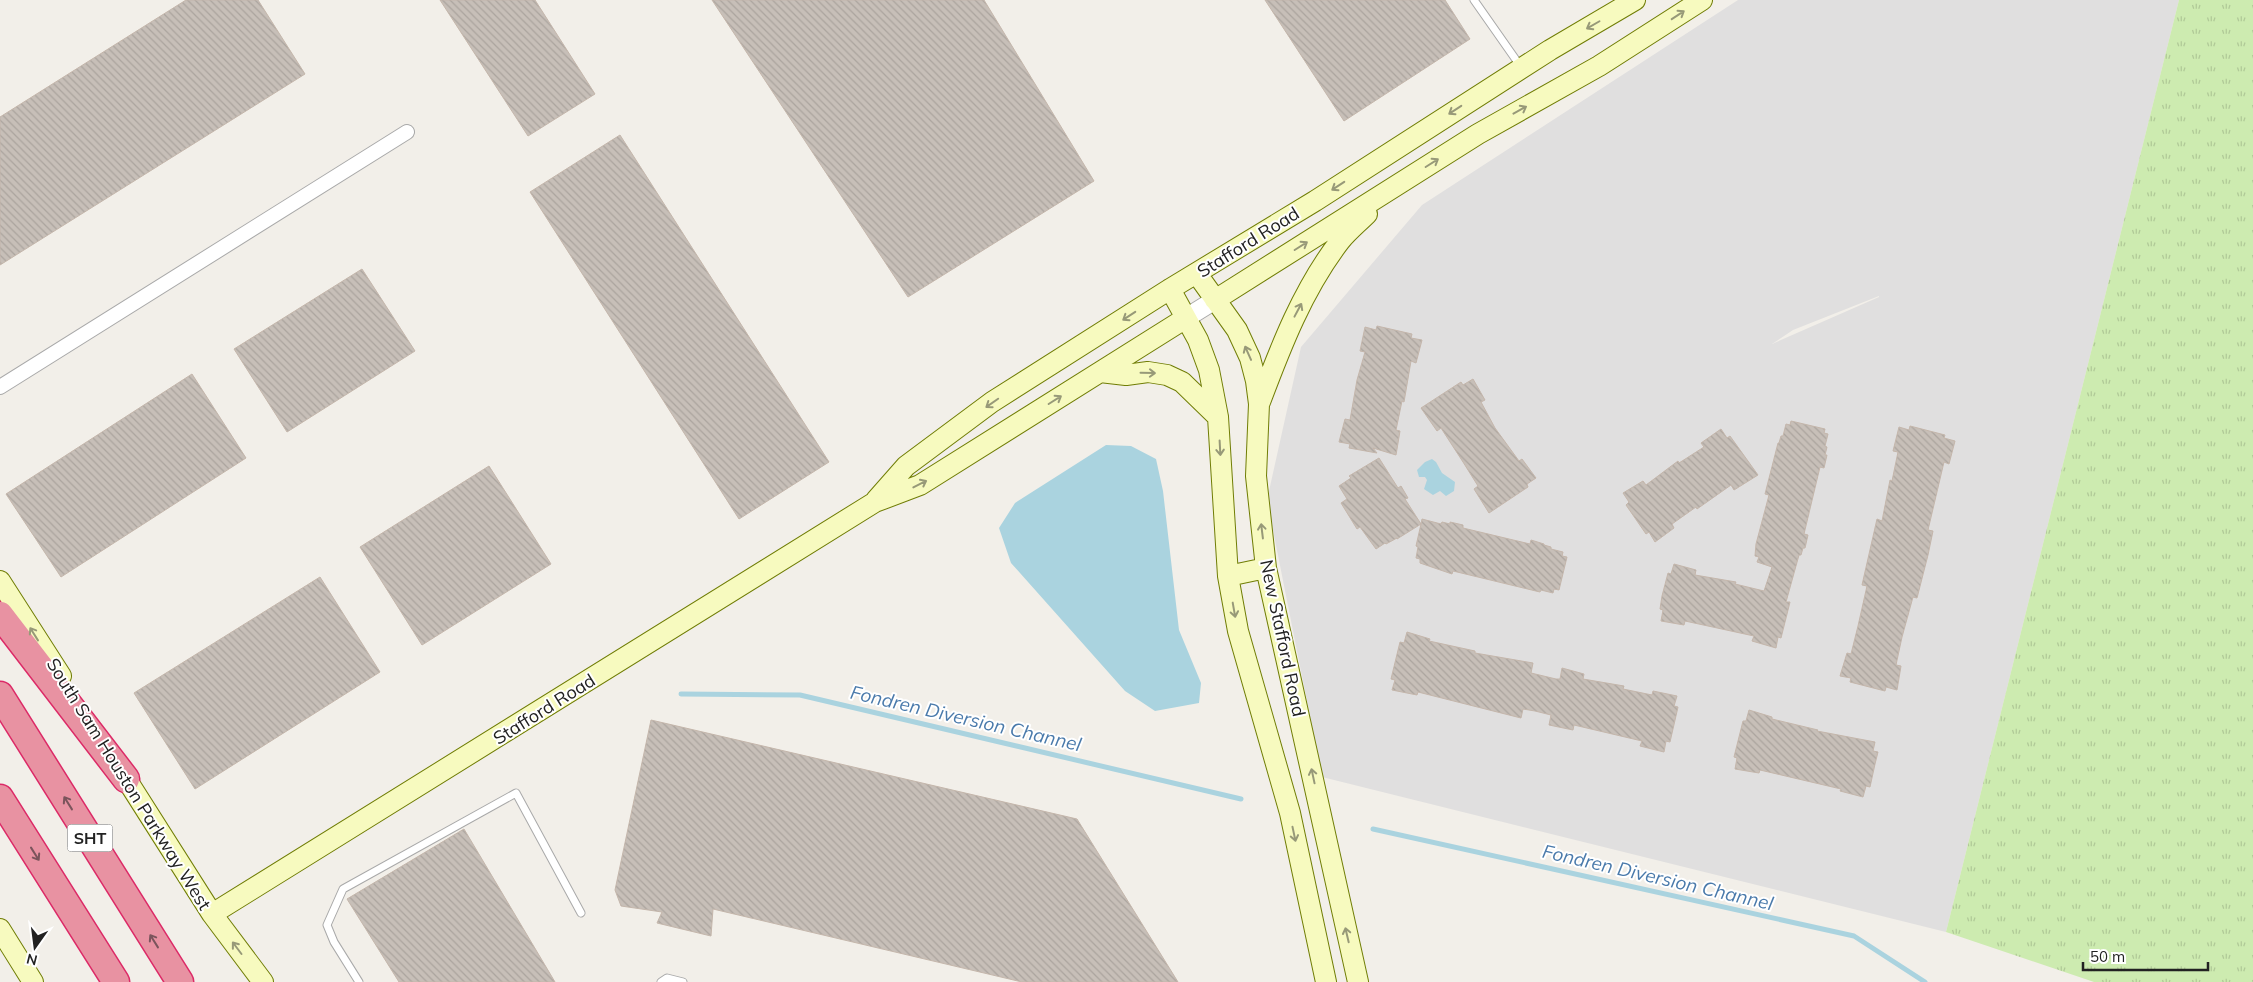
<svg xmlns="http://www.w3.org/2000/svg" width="2253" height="982" viewBox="0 0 2253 982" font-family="Mulish,sans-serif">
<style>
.residential{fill:#e0dfdf;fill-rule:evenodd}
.grass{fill:url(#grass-tufts)}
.water{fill:#aad3df}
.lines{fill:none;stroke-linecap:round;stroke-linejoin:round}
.stream{stroke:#aad3df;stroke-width:5}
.building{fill:url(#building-back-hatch);stroke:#c4b6ab}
.service-casing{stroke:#a9a9a9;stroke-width:9}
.minor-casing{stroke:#a9a9a9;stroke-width:16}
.tertiary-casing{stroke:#a9a9a9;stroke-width:20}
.secondary-casing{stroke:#707d05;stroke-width:22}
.motorway-casing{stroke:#dc2a67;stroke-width:29}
.service{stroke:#fff;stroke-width:7}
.minor{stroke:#fff;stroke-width:14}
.tertiary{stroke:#fff;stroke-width:18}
.secondary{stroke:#f7fabf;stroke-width:20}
.motorway{stroke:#e892a2;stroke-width:26}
.oneway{stroke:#979978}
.oneway2{stroke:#7b545c}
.labels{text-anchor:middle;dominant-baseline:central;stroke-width:4;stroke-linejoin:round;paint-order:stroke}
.shield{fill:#fff;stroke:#646464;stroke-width:1}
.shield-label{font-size:16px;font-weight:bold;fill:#222}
.street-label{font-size:18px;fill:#222;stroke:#fff}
.water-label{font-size:19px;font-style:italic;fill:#4a7aab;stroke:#fff}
</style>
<defs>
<pattern id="grass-tufts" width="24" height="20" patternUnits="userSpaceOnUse" patternTransform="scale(1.25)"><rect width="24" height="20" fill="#cdebb0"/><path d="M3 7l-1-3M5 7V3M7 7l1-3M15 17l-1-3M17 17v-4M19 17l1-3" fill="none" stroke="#b0c997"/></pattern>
<pattern id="building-back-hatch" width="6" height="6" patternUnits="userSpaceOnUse" patternTransform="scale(1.25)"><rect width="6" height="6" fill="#c7bfb8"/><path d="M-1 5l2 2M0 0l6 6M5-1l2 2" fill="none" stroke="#aba49e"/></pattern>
</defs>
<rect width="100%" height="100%" fill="#f2efe9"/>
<!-- residential -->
<path class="residential" d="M1738,0H2179L1946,932L1322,777L1267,500L1301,347L1422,205ZM1879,296V297L1772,344L1793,330Z"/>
<!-- grass -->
<path class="grass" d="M2179,0H2253V982H2094L1946,932Z"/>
<!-- water -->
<path class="water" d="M1106,445L1131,446L1156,459L1163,491L1179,630L1201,683L1199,703L1155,711L1125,691L1011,563L999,528L1015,503Z
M1432,459L1436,462L1442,473L1455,482L1454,491L1446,496L1440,491L1433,495L1424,489L1427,480L1425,477H1419L1417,470L1425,462Z"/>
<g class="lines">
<!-- stream -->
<path class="stream" d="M681,694L800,695L1241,799
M1373,829L1854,936L1925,982"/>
</g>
<!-- building -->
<path class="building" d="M186,0H258L305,74L0,265V117Z
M440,0H535L595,94L528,136Z
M712,0H984L1094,181L908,297Z
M1265,0H1445L1470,39L1344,121Z
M620,135L829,462L739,519L530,192Z
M362,269L415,351L287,432L234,349Z
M1377,326L1412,334L1411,338L1422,340L1416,363L1411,361L1404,402L1402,401L1396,430L1400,431L1396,455L1373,448L1377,453L1349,448L1350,444L1339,442L1345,419L1350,420L1357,380L1365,352L1360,351L1365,327L1376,330Z
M192,374L246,458L61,577L6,494Z
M1473,379L1485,400L1481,402L1495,428L1519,461L1522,459L1536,478L1527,484L1528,487L1489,513L1474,489L1478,486L1463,462L1441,428L1437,431L1421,408L1461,382L1463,385Z
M1791,421L1825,429L1824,433L1828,434L1825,446L1827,447L1825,455H1827L1824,468L1820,467L1804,534L1808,535L1805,548H1803L1801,555H1799L1786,602H1790L1781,638L1778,637L1776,648L1752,641L1754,636L1685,621L1684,625L1661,621L1663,610L1660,609L1662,596L1668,573L1671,574L1674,564L1696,570L1695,575L1736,582L1735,584L1764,591L1772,567L1757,562L1759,557L1755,556L1756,544L1769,495L1765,494L1778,443H1779L1781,436H1783L1786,424L1790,425Z
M1910,426L1945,435L1944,438L1955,441L1949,464L1944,462L1928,530L1933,531L1928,555L1917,598L1913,597L1902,637L1896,665L1901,666L1897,690L1886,687L1885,691L1850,682L1851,678L1840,676L1847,653L1851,654L1858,626L1867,586L1862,585L1877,519L1882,521L1890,480L1892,481L1898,452L1893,451L1899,427L1909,430Z
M1721,429L1727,438L1730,436L1758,475L1734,490L1731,485L1697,509L1696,507L1672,524L1674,528L1655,542L1649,532L1646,534L1626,505L1629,502L1623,493L1643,481L1646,485L1678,461L1679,463L1704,447L1701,443Z
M1379,458L1398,488L1401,486L1408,498L1405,499L1421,524L1422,519L1441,524L1442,522L1450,524V522L1463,525V528L1530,544L1531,540L1544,544V545L1551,547V549L1563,552L1562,556L1567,557L1559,590L1554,589L1553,593L1541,590L1540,592L1453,571L1452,574L1420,563V559L1416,558L1418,547L1416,546L1421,524L1397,539V538L1386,544L1385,543L1376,549L1360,527L1357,529L1341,503L1347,499L1339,486L1351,478L1349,476Z
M489,466L551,564L422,645L360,547Z
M320,577L380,672L195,789L134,693Z
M1407,632L1430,639L1429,641L1475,651V653L1533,663L1531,673L1556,679H1560L1562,668L1584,674L1583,679L1624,686L1623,689L1652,695L1653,691L1677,696L1674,706L1678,707L1670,742L1666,741L1664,752L1640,746L1642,741L1574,725L1573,730L1549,725L1551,715L1535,711L1523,709L1521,718L1418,692L1417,695L1392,690L1395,680L1391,679L1400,642L1404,643Z
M1749,710L1772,717V719L1818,730L1817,731L1875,742L1873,751L1878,752L1875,764L1870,787L1866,786L1863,797L1840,791L1841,789L1760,770L1759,773L1735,769L1737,758L1734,757L1743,721H1746Z
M651,720L1077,819L1178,982H1022L713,909L711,936L657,923L662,912L621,906L615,890Z
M464,829L555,982H399L347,899Z"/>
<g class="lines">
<defs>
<path id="service" d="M1474,0L1521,67
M359,982L334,942L327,925L343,889L516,793L581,913
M661,982L667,978L683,982"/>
<path id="minor" d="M0,387L407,132"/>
<path id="tertiary" d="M1186,318L1215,300"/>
<path id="secondary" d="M1197,274L1237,330L1250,358L1256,381L1259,404L1256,476L1266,568L1358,982
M1170,289L1198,340L1209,370L1218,417L1228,576L1238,631L1290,813L1326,982
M1215,300L1478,134L1599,66L1702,0
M1100,372L1126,375L1148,372L1167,375L1182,382L1218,417
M1260,402C1281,346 1303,289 1340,241C1348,231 1358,223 1367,214
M876,500L906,466L992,402L1170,289L1315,201L1550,50L1635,0
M1228,576L1266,568
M0,581L61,676
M118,766L212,914L263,982
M212,914L875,502L920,485L1186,318
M0,929L33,982"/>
<path id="motorway" d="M0,615L126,779
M0,695L180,982
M0,798L116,982"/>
</defs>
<!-- service casing -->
<use href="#service" class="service-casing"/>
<!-- minor casing -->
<use href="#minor" class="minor-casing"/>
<!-- tertiary casing -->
<use href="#tertiary" class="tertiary-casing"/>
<!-- secondary casing -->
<use href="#secondary" class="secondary-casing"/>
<!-- motorway casing -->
<use href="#motorway" class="motorway-casing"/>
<!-- service -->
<use href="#service" class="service"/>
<!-- minor -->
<use href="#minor" class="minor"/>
<!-- tertiary -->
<use href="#tertiary" class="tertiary"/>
<!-- secondary -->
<use href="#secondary" class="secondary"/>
<!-- motorway -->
<use href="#motorway" class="motorway"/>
</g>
<!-- one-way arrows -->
<defs><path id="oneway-shaft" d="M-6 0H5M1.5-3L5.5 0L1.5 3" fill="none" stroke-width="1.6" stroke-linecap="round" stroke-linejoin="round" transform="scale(1.25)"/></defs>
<g class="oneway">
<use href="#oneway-shaft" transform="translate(1678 15) rotate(-33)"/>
<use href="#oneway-shaft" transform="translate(1593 25) rotate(150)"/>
<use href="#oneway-shaft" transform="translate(1455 110) rotate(147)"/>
<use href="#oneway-shaft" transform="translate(1520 110) rotate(-29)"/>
<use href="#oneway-shaft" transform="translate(1432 163) rotate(-32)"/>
<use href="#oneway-shaft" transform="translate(1338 186) rotate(147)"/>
<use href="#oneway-shaft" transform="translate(1301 246) rotate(-32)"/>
<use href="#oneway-shaft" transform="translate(1298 310) rotate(-62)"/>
<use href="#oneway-shaft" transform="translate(1129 316) rotate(147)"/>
<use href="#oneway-shaft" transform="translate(1248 353) rotate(-114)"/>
<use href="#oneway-shaft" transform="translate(1148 373) rotate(1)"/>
<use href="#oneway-shaft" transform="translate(1055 400) rotate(-32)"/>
<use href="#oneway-shaft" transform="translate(992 403) rotate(145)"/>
<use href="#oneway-shaft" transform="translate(1220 448) rotate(87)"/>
<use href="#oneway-shaft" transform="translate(920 484) rotate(-27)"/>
<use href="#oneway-shaft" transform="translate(1262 531) rotate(-97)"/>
<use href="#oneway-shaft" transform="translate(1234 610) rotate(80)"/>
<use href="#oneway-shaft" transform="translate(34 634) rotate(-122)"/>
<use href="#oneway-shaft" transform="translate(1313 776) rotate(-102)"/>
<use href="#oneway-shaft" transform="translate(1294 834) rotate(78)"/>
<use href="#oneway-shaft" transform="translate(1347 935) rotate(-103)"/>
<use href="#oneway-shaft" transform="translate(237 948) rotate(-127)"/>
</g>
<g class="oneway2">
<use href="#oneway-shaft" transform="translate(68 803) rotate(-122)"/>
<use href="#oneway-shaft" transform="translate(35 854) rotate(58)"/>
<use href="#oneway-shaft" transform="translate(154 941) rotate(-122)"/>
</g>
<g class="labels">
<!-- shield labels -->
<rect class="shield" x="67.5" y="824.5" width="45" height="27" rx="4"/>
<g class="shield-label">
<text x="90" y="838">SHT</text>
</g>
<!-- street labels -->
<g class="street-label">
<text transform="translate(1248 242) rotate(-32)">Stafford Road</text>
<text transform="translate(1283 638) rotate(78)">New Stafford Road</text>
<text transform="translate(544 709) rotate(-32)">Stafford Road</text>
<text transform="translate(129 784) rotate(58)">South Sam Houston Parkway West</text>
</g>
<!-- water labels -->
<g class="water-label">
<text transform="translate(966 718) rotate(13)">Fondren Diversion Channel</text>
<text transform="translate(1658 877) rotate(13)">Fondren Diversion Channel</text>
</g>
</g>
<!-- north arrow -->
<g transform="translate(35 947) rotate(194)" stroke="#ffffff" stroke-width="4" paint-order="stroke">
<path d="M0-4L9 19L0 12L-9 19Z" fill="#222222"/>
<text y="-8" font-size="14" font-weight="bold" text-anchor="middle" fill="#222222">N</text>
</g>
<!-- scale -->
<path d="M2083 962v8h125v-8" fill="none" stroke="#222222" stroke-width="2.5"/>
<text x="2090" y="962" font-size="15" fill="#222222" stroke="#ffffff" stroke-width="4" paint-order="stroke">50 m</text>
</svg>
